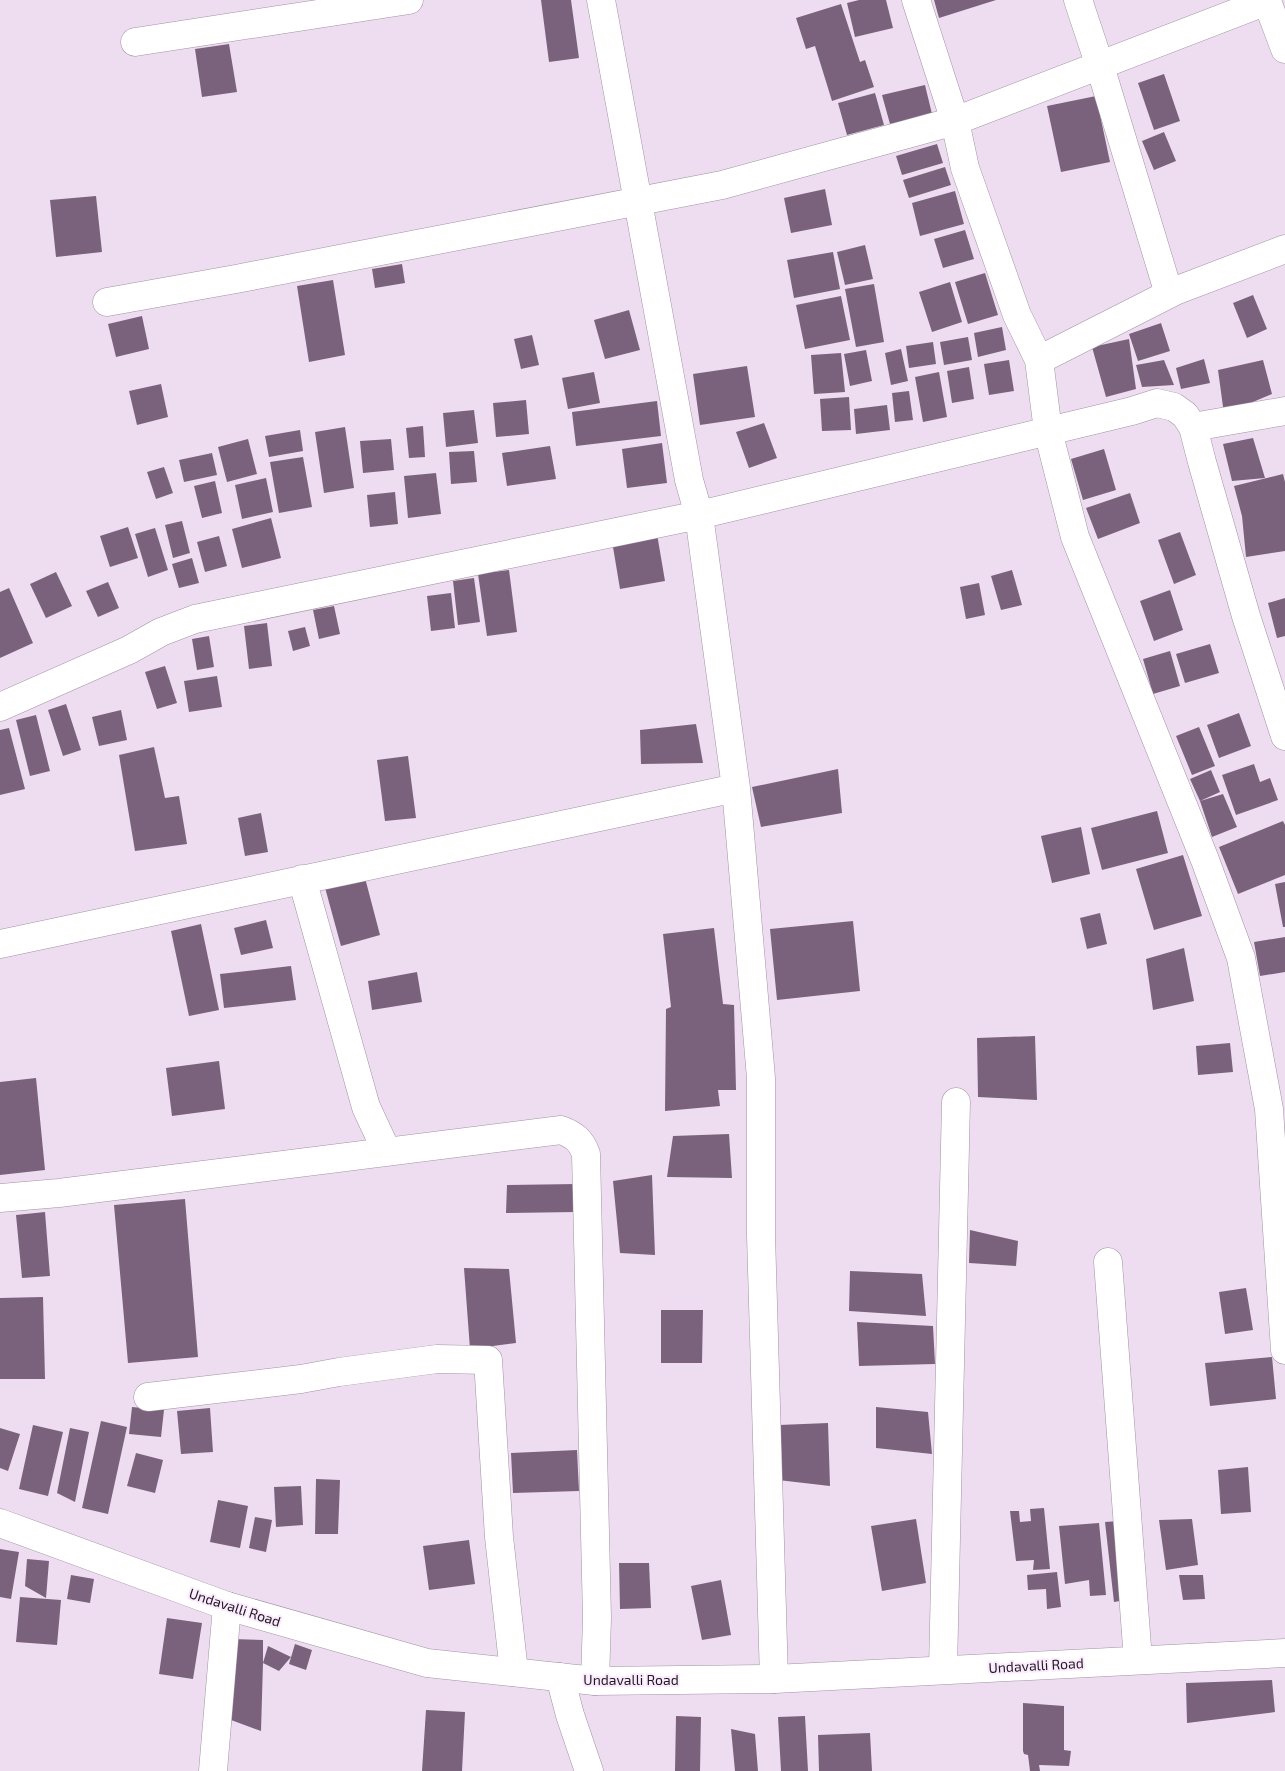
<svg xmlns="http://www.w3.org/2000/svg" width="1285" height="1771" viewBox="0 0 1285 1771" font-family="'Exo 2',sans-serif">
<style>
.building{fill:#7a627d}
.lines{fill:none;stroke-linecap:round;stroke-linejoin:round}
.minor-casing{stroke:#a292a4;stroke-width:29}
.major-casing{stroke:#a292a4;stroke-width:29}
.minor{stroke:#fff;stroke-width:28}
.major{stroke:#fff;stroke-width:28}
.labels{text-anchor:middle;dominant-baseline:central;stroke-width:4;stroke-linejoin:round;paint-order:stroke}
.street-label{font-size:14px;fill:#201a20;stroke:#fbeafd}
</style>
<rect width="100%" height="100%" fill="#eeddf0"/>
<!-- building -->
<path class="building" d="M541,0H571L579,58L549,62Z
M859,0H886L893,28L855,37L847,3Z
M934,0H996L939,18Z
M841,4L860,62L865,60L874,87L832,101L815,46L806,49L796,18Z
M229,44L237,92L202,97L195,49Z
M1164,74L1180,121L1154,130L1138,83Z
M925,85L932,114L890,124L882,95Z
M875,93L884,125L847,135L838,103Z
M1096,96L1110,162L1061,172L1047,106Z
M1164,132L1176,161L1154,170L1142,141Z
M937,144L943,163L902,175L896,156Z
M945,167L951,185L909,198L903,180Z
M825,189L832,225L791,233L784,198Z
M955,191L964,224L920,236L912,203Z
M96,196L102,252L56,257L50,200Z
M965,230L974,259L943,268L934,239Z
M865,245L873,279L845,285L837,252Z
M833,252L840,289L794,298L787,260Z
M402,264L405,283L375,288L372,269Z
M985,273L998,315L968,324L955,282Z
M333,280L345,355L309,362L297,286Z
M950,282L962,322L932,332L919,292Z
M874,284L884,342L856,347L845,289Z
M1253,295L1267,329L1247,338L1233,303Z
M841,296L850,340L805,349L796,305Z
M629,310L640,350L605,359L594,320Z
M142,316L149,349L116,357L108,324Z
M1161,323L1170,351L1138,361L1129,334Z
M1002,327L1006,350L978,357L974,333Z
M532,335L539,365L521,369L514,339Z
M968,337L972,360L944,365L940,342Z
M1129,339L1136,389L1106,397L1092,347Z
M933,342L936,364L909,368L906,346Z
M901,349L908,381L891,385L885,353Z
M866,350L872,381L850,386L844,354Z
M841,353L845,392L814,394L811,355Z
M1204,359L1210,383L1181,389L1176,368Z
M1009,360L1014,391L989,395L984,364Z
M1164,360L1174,385L1142,387L1136,365Z
M1263,360L1272,394L1224,414L1218,370Z
M747,366L755,417L700,425L693,374Z
M969,367L974,399L952,403L947,371Z
M594,372L600,403L568,409L562,378Z
M939,372L947,417L923,422L915,377Z
M161,384L168,417L137,425L129,391Z
M909,391L913,420L895,422L892,393Z
M849,397L851,430L822,431L820,399Z
M526,400L529,434L496,437L493,403Z
M657,401L661,436L576,446L572,412Z
M887,405L890,430L856,434L854,409Z
M474,410L478,443L446,447L443,413Z
M764,423L777,458L749,468L736,432Z
M423,426L425,457L409,458L406,428Z
M345,427L354,488L324,493L315,432Z
M300,430L303,451L269,457L265,436Z
M1253,438L1265,478L1232,481L1223,444Z
M248,439L257,474L227,482L218,447Z
M391,439L394,470L363,473L360,441Z
M662,443L667,483L627,488L622,449Z
M550,446L556,479L507,486L502,453Z
M1104,449L1116,490L1083,500L1071,459Z
M474,451L477,482L451,484L449,452Z
M212,453L217,475L184,482L179,460Z
M303,457L312,507L279,513L270,462Z
M164,467L173,493L156,499L147,472Z
M436,473L441,514L408,518L404,476Z
M1283,474L1285,482V551L1246,557L1242,516L1234,486Z
M266,478L273,512L242,519L235,485Z
M215,481L222,513L202,518L194,486Z
M395,492L398,524L370,527L367,495Z
M1130,493L1140,523L1098,539L1086,508Z
M271,518L281,558L242,568L232,529Z
M182,521L190,553L173,558L165,525Z
M128,527L138,558L110,567L100,536Z
M155,528L168,570L148,577L135,534Z
M1180,532L1196,575L1174,584L1158,540Z
M657,534L665,581L620,589L612,541Z
M219,536L227,566L205,572L197,542Z
M192,558L199,583L179,588L172,564Z
M509,570L517,632L487,636L478,574Z
M1012,570L1022,605L1001,610L991,576Z
M56,572L72,606L46,618L30,584Z
M474,578L480,622L458,625L453,581Z
M108,582L119,608L98,617L86,591Z
M979,583L985,615L966,619L960,587Z
M9,588L33,643L0,658V592Z
M1170,590L1183,630L1154,641L1140,601Z
M451,593L455,628L431,631L427,596Z
M1285,598V636L1277,638L1268,603Z
M334,606L340,634L319,639L313,610Z
M267,623L272,666L249,669L244,626Z
M305,627L310,646L293,651L288,631Z
M209,636L214,667L197,670L192,639Z
M1210,644L1219,673L1185,683L1176,654Z
M1170,651L1180,686L1153,694L1143,659Z
M165,666L177,703L157,709L145,672Z
M217,676L222,707L189,712L184,681Z
M66,704L81,750L63,756L48,710Z
M121,710L127,740L99,746L92,717Z
M1239,713L1251,746L1219,758L1207,725Z
M36,715L50,771L30,776L16,720Z
M696,724L703,763L641,764L640,730Z
M1199,727L1215,766L1192,775L1176,736Z
M9,728L25,789L0,795V730Z
M154,747L165,798L179,796L187,844L135,851L119,755Z
M408,756L416,818L385,821L377,760Z
M1254,764L1260,782L1270,778L1278,800L1236,815L1222,775Z
M838,769L842,813L761,827L752,787Z
M1211,770L1220,792L1200,801L1190,779Z
M1223,794L1237,827L1212,837L1200,801Z
M1157,811L1168,853L1102,870L1091,828Z
M261,813L268,852L245,856L238,818Z
M1283,821L1285,825V875L1238,894L1219,847Z
M1081,827L1090,874L1052,883L1041,836Z
M1183,855L1202,916L1154,930L1136,869Z
M364,874L380,935L341,946L324,884Z
M1285,882V927H1283L1275,884Z
M1100,913L1107,944L1087,949L1080,918Z
M266,920L273,948L241,955L234,928Z
M853,921L860,991L777,1000L770,929Z
M201,924L219,1010L189,1016L171,931Z
M714,928L723,1004L734,1005L736,1090H718L720,1106L665,1111L666,1009L671,1007L663,934Z
M1285,937V972L1260,976L1254,942Z
M1184,948L1194,1001L1153,1010L1146,959Z
M291,966L296,1000L224,1008L220,974Z
M417,972L422,1002L372,1010L368,981Z
M1035,1036L1037,1100L978,1097L977,1038Z
M1230,1043L1233,1072L1198,1075L1196,1046Z
M219,1061L225,1109L172,1116L166,1068Z
M36,1078L45,1170L0,1175V1082Z
M729,1134L732,1178L667,1177L673,1136Z
M652,1175L655,1255L620,1253L613,1181Z
M577,1184L576,1212L506,1213L507,1185Z
M185,1199L198,1357L128,1363L114,1205Z
M45,1212L50,1276L22,1278L16,1215Z
M970,1230L1018,1241L1016,1266L969,1263Z
M464,1268L509,1269L516,1343L470,1349Z
M850,1271L922,1274L926,1316L849,1311Z
M1246,1288L1253,1330L1225,1334L1219,1292Z
M43,1297L45,1379H0V1298Z
M661,1310H703L702,1363H661Z
M857,1322L933,1326L935,1364L859,1366Z
M1272,1357L1276,1399L1210,1406L1205,1363Z
M132,1407L164,1410L161,1437L129,1434Z
M876,1407L928,1412L932,1454L876,1448Z
M210,1408L213,1452L181,1454L177,1411Z
M101,1421L127,1427L108,1514L82,1508Z
M828,1423L830,1486L778,1480L779,1425Z
M33,1425L63,1432L48,1496L19,1489Z
M0,1428L20,1434L8,1471L0,1468Z
M70,1428L89,1432L75,1502L57,1493Z
M577,1450L579,1491L513,1493L511,1453Z
M136,1453L163,1460L155,1493L127,1486Z
M1248,1467L1251,1512L1221,1514L1218,1470Z
M316,1479L340,1480L338,1534H315Z
M301,1486L303,1525L276,1527L274,1487Z
M218,1500L248,1506L240,1548L210,1542Z
M1044,1508L1050,1569L1033,1570L1034,1560L1016,1561L1010,1511H1019L1020,1522L1031,1521L1030,1509Z
M255,1517L272,1520L266,1552L249,1548Z
M916,1519L926,1583L882,1591L871,1526Z
M1192,1519L1198,1565L1166,1570L1159,1520Z
M1119,1521L1126,1600L1114,1602L1105,1522Z
M1099,1523L1106,1595L1090,1596L1089,1580L1065,1584L1059,1526Z
M469,1540L475,1584L429,1590L423,1546Z
M0,1549L19,1552L11,1599L0,1597Z
M27,1559L49,1561L46,1598L25,1586Z
M619,1563H649L651,1608L620,1609Z
M1057,1572L1061,1607L1047,1609L1046,1589L1028,1590L1027,1575Z
M71,1575L94,1579L90,1603L67,1599Z
M1179,1575H1203L1205,1599L1183,1600Z
M721,1580L731,1635L702,1640L691,1586Z
M20,1597L61,1600L57,1645L16,1642Z
M167,1618L202,1623L193,1679L159,1674Z
M232,1639L263,1640V1663L268,1646L291,1657L279,1671L263,1663L261,1731L231,1720Z
M295,1644L312,1650L306,1670L289,1664Z
M1272,1680L1275,1712L1187,1723L1186,1683Z
M1023,1703L1064,1706V1750L1071,1751L1069,1766L1039,1765L1040,1771H1030L1028,1755L1024,1754L1023,1751Z
M426,1710L465,1712L462,1771H422Z
M676,1716L701,1717L700,1771H675Z
M805,1716L808,1771H781L778,1717Z
M731,1729L755,1734L758,1771H735Z
M870,1733L872,1771H819L818,1735Z"/>
<g class="lines">
<defs>
<path id="minor" d="M601,0L689,480L699,515L736,788L761,1078V1235L774,1679
M916,0L955,121L965,168L1017,315L1039,360L1048,431L1075,537L1205,860L1241,958L1269,1109L1285,1350
M1078,0L1100,66L1169,294
M135,42L409,0
M107,302L236,279L722,185L955,121L1267,1L1285,49
M1039,360L1175,291L1285,249
M1193,427L1285,411
M0,707L129,650L161,632L195,619L699,515L1132,411L1157,403L1174,407L1185,415L1193,427L1202,462L1246,616L1285,736
M302,879L366,1107L387,1152
M0,944L736,788
M0,1198L59,1193L561,1130C574,1135 581,1140 586,1154L597,1618L595,1681
M1108,1262L1138,1660
M148,1397L301,1379L339,1372L437,1359L488,1360L499,1537L514,1672
M943,1669L956,1102
M560,1677L570,1715L589,1771
M213,1771L227,1606"/>
<path id="major" d="M0,1523L227,1606L427,1663L595,1681L774,1679L1285,1653"/>
</defs>
<!-- minor casing -->
<use href="#minor" class="minor-casing"/>
<!-- major casing -->
<use href="#major" class="major-casing"/>
<!-- minor -->
<use href="#minor" class="minor"/>
<!-- major -->
<use href="#major" class="major"/>
</g>
<g class="labels">
<!-- street labels -->
<g class="street-label">
<text transform="translate(235 1607) rotate(18)">Undavalli Road</text>
<text transform="translate(1036 1665) rotate(-3)">Undavalli Road</text>
<text x="631" y="1679">Undavalli Road</text>
</g>
</g>
</svg>
